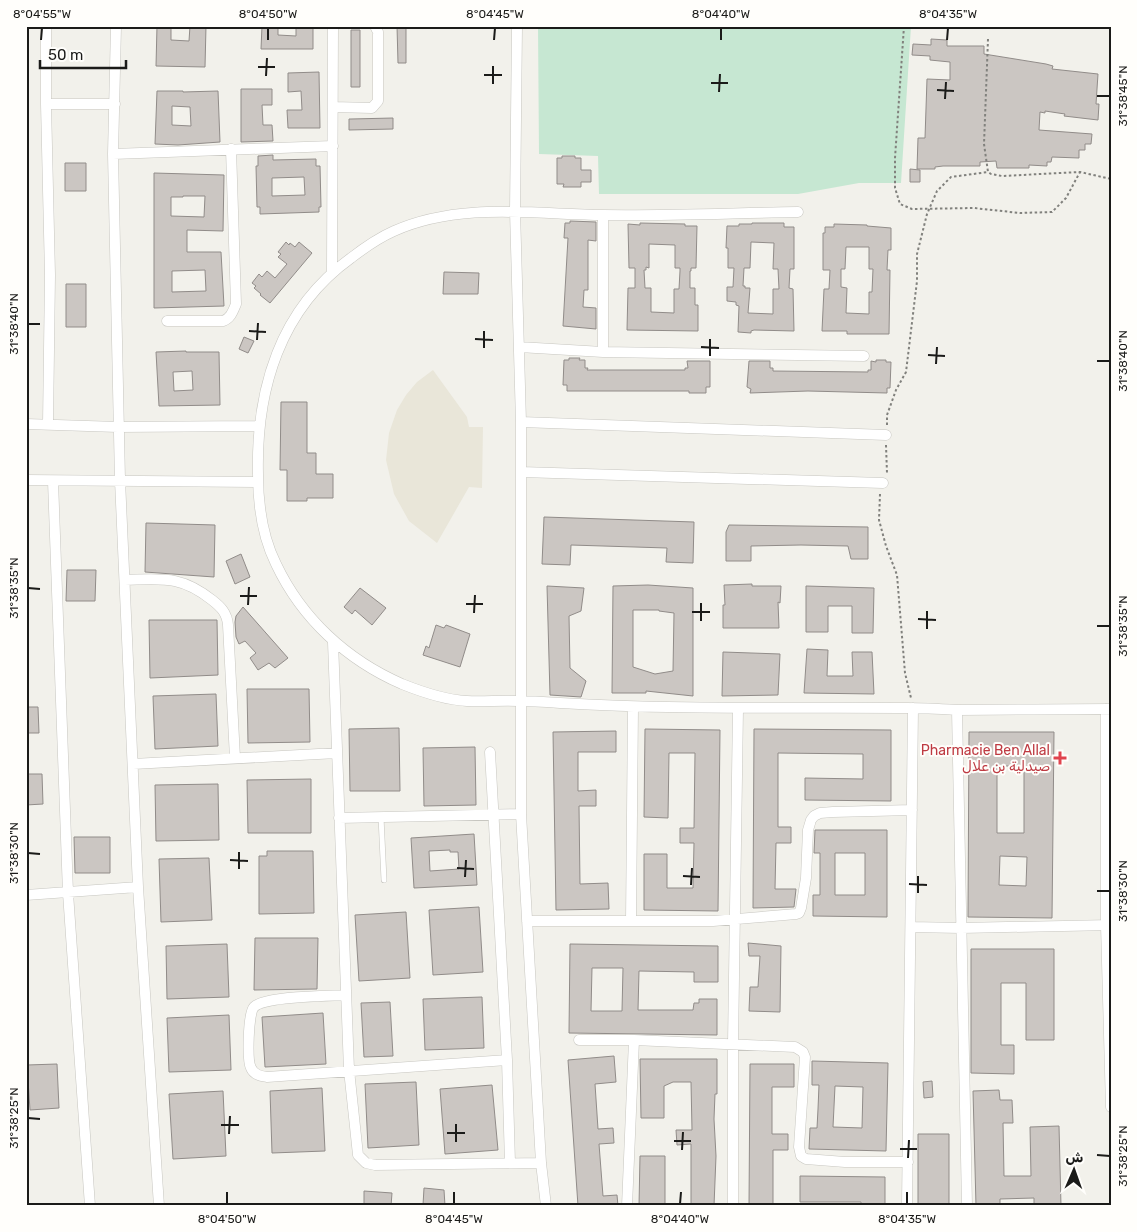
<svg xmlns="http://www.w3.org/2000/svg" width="1137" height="1232" viewBox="0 0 1137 1232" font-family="Rubik,'Noto Sans Arabic',sans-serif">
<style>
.built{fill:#e9e6d9}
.green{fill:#c6e7d2}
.building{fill:#cbc6c2;stroke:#918c89;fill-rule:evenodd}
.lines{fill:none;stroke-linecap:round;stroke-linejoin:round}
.lane-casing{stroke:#c7c6c0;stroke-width:6}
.street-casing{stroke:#c7c6c0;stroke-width:11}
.path{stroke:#81817d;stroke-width:2;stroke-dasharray:2.5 2.5;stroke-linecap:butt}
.lane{stroke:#fff;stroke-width:5}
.street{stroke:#fff;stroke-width:10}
.ticks{fill:none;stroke:#1b1b19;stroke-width:2}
.health-dot{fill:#e0444e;stroke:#fffefb;stroke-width:2}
.labels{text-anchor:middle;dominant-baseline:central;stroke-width:4;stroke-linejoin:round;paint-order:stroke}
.health-label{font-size:14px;fill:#be3a42;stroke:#fffefb;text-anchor:end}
.neatline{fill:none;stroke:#1b1b19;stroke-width:2}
.ticks-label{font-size:12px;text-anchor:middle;fill:#1b1b19}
</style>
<rect width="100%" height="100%" fill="#f2f1eb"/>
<!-- built -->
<path class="built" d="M433,370L467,417L469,427H483L482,488L469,487L437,543L409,521L394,494L386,460L389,433L397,410L406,395L417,382Z"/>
<!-- green -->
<path class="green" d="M538,26H911L901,183H859L798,194H599L598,156L539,154Z"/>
<!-- building -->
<path class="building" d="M157,26H171V40L189,41L190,26H206L205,67L156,66Z
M262,26H278V35L296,36V26H313V49H261Z
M397,26H406V63H398Z
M351,30H360V87H351Z
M931,39L947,40V46H984V54L1046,64L1053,66L1052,69L1098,74L1096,104H1099L1098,120L1064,116L1065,114L1045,111V113L1040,112L1039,130L1092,134L1091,144H1085V150H1079V158L1052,157L1051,162H1047V166L1029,165V168H997L996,161L980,162V166H943L935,167V169H917L918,138H925L927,79L950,80V62L930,60V56L912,55L913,44L931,45Z
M319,72L320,128H288L287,110H302L301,91L288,92V73Z
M241,89H272V105H262L263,125H272L273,141L241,142Z
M157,91H183V92L218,91L220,142L178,145L155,144ZM172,106L190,107L191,126L172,125Z
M393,118V129L349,130V119H351Z
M273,155V160L316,159V166H320L321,207H319V212L260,214V207H257L256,166H258V156ZM304,177L305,195L272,196V178Z
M562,156H575V158H581V170H591V182H581V187H563L564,184H557V158H562Z
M65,163H86V191H65Z
M910,169L920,170V182H910Z
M154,173L224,175L223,231L187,230V252H221L224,306L154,308ZM183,196H205L204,217L171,216V197H183ZM205,270L206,291L172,292V271Z
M570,221L596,222V241L588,240V290H584L583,307L596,308V329L563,326L568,238H564L565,223H570Z
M640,223L685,224V226H697L696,268H691V271H690V288H695V305H698V331L627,330L628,288H635V268H629L628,224L640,225ZM649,244L675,245V268H680V271L679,289H674V313L651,312V288H645L644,270H646V267L649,268Z
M752,223H784V227H794V269H790L789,288L793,289L794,331L754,330L751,331V333L738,332L739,306L736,305V302L727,301V287H733L734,268H728V248H726L727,226H739V224H752ZM751,242L774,243L773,269H778L779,289H773V314L748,313L750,288H745V286H743L744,268H750Z
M834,224L867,225V226L891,228V250H888L887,270H890L889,334H847V331H822L824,289H829L830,270H823V233H825V227H834ZM846,247H869V269H873L872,292H869V314L846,313L847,288L841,287V269H845Z
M286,242L289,245L290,243L295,247L299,242L312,253L270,303L260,295L261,294L254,288L256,286L252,283L259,274L262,277L267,271L275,278L287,264L278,257L281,254L278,252Z
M444,272L479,273L478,294H443Z
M66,284H86V327H66Z
M244,337L254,341L248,353L239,349Z
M186,351V352H219L220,405L159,406L156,352ZM192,371L193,390L174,391L173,372Z
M569,358H580L579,360H585V368H588L587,370H685V368H688L687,361H710V387H706V393H689V391H567V385H563L564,360H569Z
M876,360H886V362H891L890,388H887V393L808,391L750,393L751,389L747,387L749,361H770V368H773V371L868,372V370H871V361L876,362Z
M281,402H307V453H316V474H333V498H307V501H287V470H280Z
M544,517L694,522L693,563L666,562L667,548L571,545L570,565L542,564Z
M146,523L215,525L214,577L145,572Z
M729,525L868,527V559H851L848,546L801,545L751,546V561H726V532Z
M241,554L250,577L235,584L226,561Z
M67,570H96L95,601H66Z
M752,584V586H781L780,603L778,602L779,628H723V605H725L724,585Z
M648,585L693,588V696L646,691V693H612L613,586ZM633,610H659V611L674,613L673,671L655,674L633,667Z
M547,586L584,588L581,611L569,616L570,668L586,681L581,697L550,695Z
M806,586L874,588L873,633H852V606H828V632H806Z
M360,588L386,608L372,625L355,610L352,614L344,607Z
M243,607L288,658L275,668L269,663L258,670L250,658L256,653L245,641L239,644L236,637L235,622L236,616Z
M149,620H217L218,675L150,678Z
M436,625L444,628L446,625L470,634L460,667L423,655L426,646L429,648Z
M807,649L828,650L827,676H853L852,652H872L874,694L804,693Z
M723,652L780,654L778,695L722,696Z
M247,689H309L310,742L248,743Z
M216,694L218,746L155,749L153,696Z
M26,707H38L39,733H26Z
M399,728L400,791H350L349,729Z
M645,729L720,730L718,911L644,910V854H667V888H693L694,843H680V828H694L695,753H669L668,818L644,817Z
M754,729L891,730V801L805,800V778L863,779V754L778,753V827H791V843H776L775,889H796L794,907L753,908Z
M616,731V752H578V791L596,790V806H579L580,884L608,883L609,909L556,910L553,732Z
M969,732H1054L1052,918L968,917ZM997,766H1024V833H997ZM1000,856L1027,857L1026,886L999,885Z
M475,747L476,805L424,806L423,748Z
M26,774H42L43,804L26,805Z
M311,779V833H248L247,780Z
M218,784L219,840L156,841L155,785Z
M815,830H887V917L813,916V895H820V853H814ZM835,853H865V895H835Z
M474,834L477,885L414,888L411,838ZM450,850V852H458L459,869L430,871L429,851Z
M74,837H110V873H75Z
M267,851H313L314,913L259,914V856H267Z
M209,858L212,920L161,922L159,859Z
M479,907L483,972L433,975L429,910Z
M406,912L410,978L359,981L355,915Z
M255,938H318L317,989L254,990Z
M748,943L781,946L780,1012L749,1011L750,987H758L760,956H749Z
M227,944L229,997L167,999L166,946Z
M570,944L718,946V982H694V972L639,971L638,1010H693L694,1003H699V999H717V1035L569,1033ZM592,968H623L622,1011H591Z
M971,949H1054V1040H1026V983H1001V1045H1014V1074L971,1073Z
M482,997L484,1048L425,1050L423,999Z
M390,1002L393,1056L364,1057L361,1003Z
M323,1013L326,1064L265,1067L262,1017Z
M229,1015L231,1070L169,1072L167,1018Z
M614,1056L616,1082L595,1084L598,1129L613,1128L614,1143L599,1144L603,1196L617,1195L618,1206H578L568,1060Z
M640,1059H717V1094H715L714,1119L716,1156L714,1206H691V1144L677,1145L676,1130H692L691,1082H673L664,1086V1118H641Z
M812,1061L888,1063L886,1151L809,1149L810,1128H817L818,1109L819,1085H812ZM835,1086L863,1087L862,1128L833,1127Z
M57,1064L59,1108L30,1110L27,1065Z
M750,1064H794V1087H772V1134H788V1150H773V1206H749Z
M932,1081L933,1097L924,1098L923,1082Z
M416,1082L419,1145L368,1148L365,1084Z
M492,1085L498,1150L445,1154L440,1089Z
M322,1088L325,1151L272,1153L270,1091Z
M999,1090L1000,1100H1012L1013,1123H1003L1004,1176H1031L1030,1127L1059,1126L1061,1206H1034V1198L1000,1199V1206H976L973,1091Z
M223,1091L226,1156L173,1159L169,1094Z
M918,1134H949V1206H918Z
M640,1156H665V1206H639Z
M800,1176L885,1177V1206H861V1202H800Z
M424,1188L444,1190L445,1206L423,1205Z
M364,1191L392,1193L391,1206H364Z"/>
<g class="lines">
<defs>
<path id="lane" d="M381,817L384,880"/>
<path id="street" d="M46,26V104L50,275L48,424
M116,26L113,154L120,480L138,887L159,1206
M517,26L515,211L521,422V814L541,1163L546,1206
M46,104H115
M333,107L372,108L378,101V32L375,26
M113,154L333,146
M798,212C733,213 668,216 603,215C533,214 459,202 394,231C378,238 364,248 351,258C280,309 256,389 258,474C258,505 262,536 276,564C302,619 347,660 402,684C422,692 445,700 467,701C484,702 501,700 518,701C532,701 546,702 560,703C676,710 792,707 908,708C924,708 941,709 958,710C1009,710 1060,709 1111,709
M332,271L333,26
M167,321H223C231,318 233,311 236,304L231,149
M519,347L603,352L864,356
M603,352V215
M521,422L886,435
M26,424L118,427L259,426
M521,472L883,483
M26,480L258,482
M53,481L68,893L90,1206
M125,580C162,579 181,575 212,600C221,607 227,613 228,625L235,758
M333,642L349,1070L358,1155L366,1163L375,1165L541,1163
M1106,709V925L1111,1107
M957,710L967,1206
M490,752L507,1060L510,1163
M133,764L337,753
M339,818L521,814
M26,895L138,887
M527,921H713L796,914L799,913L801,908L806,878L808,830L811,820L814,816L820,813L833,812L912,810
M631,921L633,707
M911,927L961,928L1111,925
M346,995C328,996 265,996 254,1007C248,1013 247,1061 251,1068C254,1075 261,1076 267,1077L507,1060
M579,1040H634L795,1047L803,1052L805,1057L799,1147L801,1156L806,1159L845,1162H908
M627,1206L634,1040
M733,1206V1044L738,709
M907,1206L913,708"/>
</defs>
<!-- lane casing -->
<use href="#lane" class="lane-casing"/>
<!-- street casing -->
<use href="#street" class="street-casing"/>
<!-- path -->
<path class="path" d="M904,26L895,158V188L900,204L912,209L974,208L1020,213L1052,212L1066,198L1080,172
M988,39L984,144L988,172L991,174L1002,176L1080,172L1111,179
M887,425V415L896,390L906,372L917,281V254L927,214L937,191L951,177L988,172
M886,445L887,473
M880,494L879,520L886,546L897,575L905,673L911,698"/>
<!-- lane -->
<use href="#lane" class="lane"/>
<!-- street -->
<use href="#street" class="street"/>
</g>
<!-- ticks -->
<path class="ticks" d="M41,40L42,28M268,40V28M494,40L495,28M721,40V28M947,40L948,28M258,67H275M484,75H502M266,76L267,58M711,83H728M493,84V66M937,90L954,91M719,92L720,74M1097,96H1110M945,99L946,82M28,324H40M249,331L266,332M475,339L493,340M257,340L258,323M701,347L719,348M484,348V331M928,355L945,356M710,356V339M1097,361H1110M936,364L937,347M28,588L40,589M240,596H257M466,604H483M248,605L249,587M692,612H710M474,613L475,595M918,619L936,620M701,621V603M1097,626H1110M927,629V611M28,853L40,854M230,860L248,861M457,868L474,869M239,869V852M683,876L700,877M465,877L466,860M909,884L927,885M691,885L692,868M1097,891H1110M918,893V876M28,1118L40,1119M221,1125H239M447,1133H465M229,1134L230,1116M674,1141H691M456,1142V1124M900,1149H917M682,1150L683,1132M1097,1155L1110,1156M908,1158L909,1140M227,1204V1192M454,1204V1192M680,1204L681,1192M907,1204V1192"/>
<!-- markers -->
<path class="health-dot" d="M1057.5 750.5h5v5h5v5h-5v5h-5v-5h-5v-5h5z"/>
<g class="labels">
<!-- health labels -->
<g class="health-label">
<text x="1050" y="750">Pharmacie Ben Allal<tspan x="1050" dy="16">صيدلية بن علال</tspan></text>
</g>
</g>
<!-- border -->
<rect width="1137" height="1232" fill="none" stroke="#fffefb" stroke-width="55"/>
<!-- north arrow -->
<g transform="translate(1074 1170) rotate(2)" stroke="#fffefb" stroke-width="4" paint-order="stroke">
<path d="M0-4L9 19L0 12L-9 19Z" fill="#1b1b19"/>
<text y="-8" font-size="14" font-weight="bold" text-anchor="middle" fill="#1b1b19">ش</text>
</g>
<!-- scale -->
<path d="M40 60v8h86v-8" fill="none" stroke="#1b1b19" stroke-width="2.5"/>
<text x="48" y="60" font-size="15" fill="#1b1b19" stroke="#fffefb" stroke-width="4" paint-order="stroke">50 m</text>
<rect x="28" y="28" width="1082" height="1176" class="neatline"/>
<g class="ticks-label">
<text x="42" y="18">8°04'55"W</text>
<text x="268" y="18">8°04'50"W</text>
<text x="495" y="18">8°04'45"W</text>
<text x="721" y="18">8°04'40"W</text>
<text x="948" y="18">8°04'35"W</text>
<text transform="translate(1123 96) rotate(-90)" y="4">31°38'45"N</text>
<text transform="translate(14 324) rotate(-90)" y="4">31°38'40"N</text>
<text transform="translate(1123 361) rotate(-90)" y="4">31°38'40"N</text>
<text transform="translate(14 588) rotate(-90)" y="4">31°38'35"N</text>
<text transform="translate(1123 626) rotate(-90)" y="4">31°38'35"N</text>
<text transform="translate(14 853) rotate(-90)" y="4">31°38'30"N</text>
<text transform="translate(1123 891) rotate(-90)" y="4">31°38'30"N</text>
<text transform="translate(14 1118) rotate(-90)" y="4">31°38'25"N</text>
<text transform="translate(1123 1156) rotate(-90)" y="4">31°38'25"N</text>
<text x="227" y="1223">8°04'50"W</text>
<text x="454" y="1223">8°04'45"W</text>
<text x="680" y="1223">8°04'40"W</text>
<text x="907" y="1223">8°04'35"W</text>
</g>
</svg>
